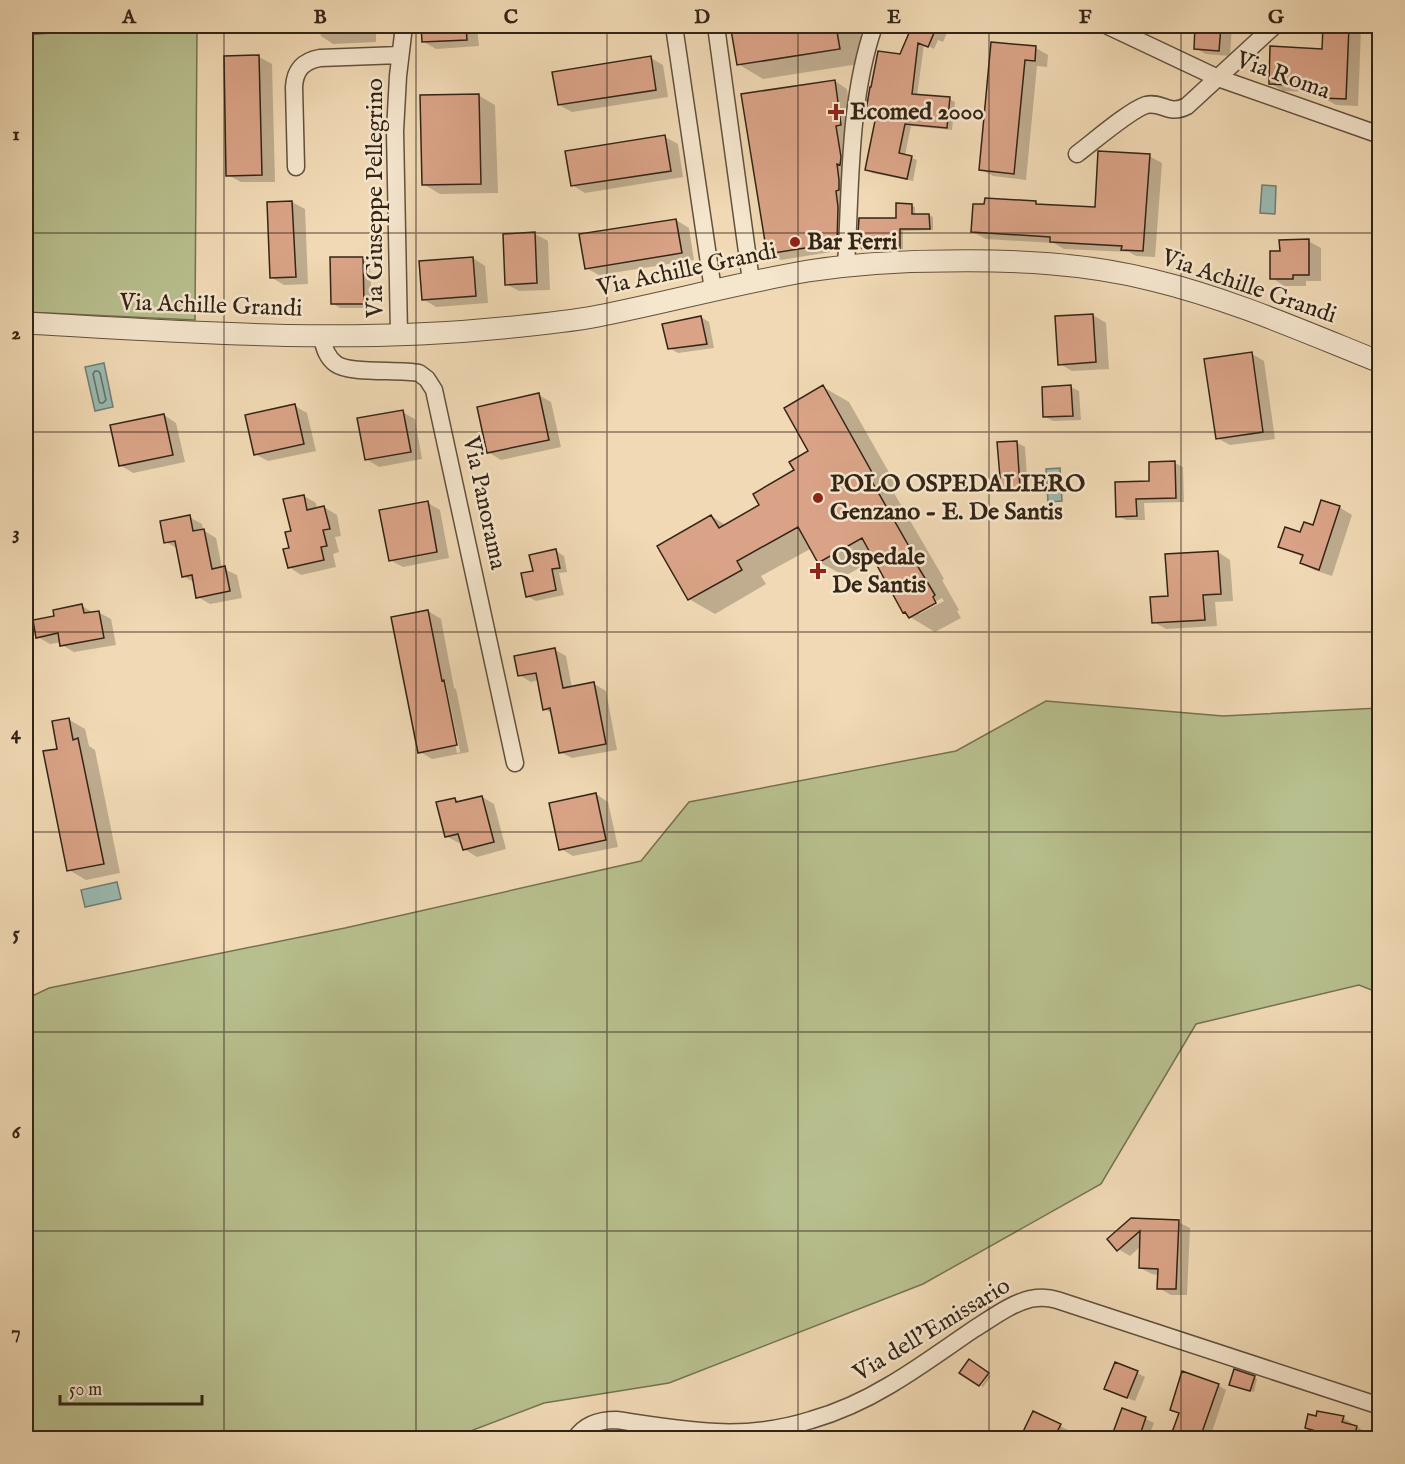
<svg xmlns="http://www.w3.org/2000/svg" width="1405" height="1464" viewBox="0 0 1405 1464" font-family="'IM FELL English',serif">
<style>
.green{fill:#b8bf8e;stroke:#767252;stroke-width:1.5}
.water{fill:#9abab1;stroke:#717e73;stroke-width:1.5}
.shadow{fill:#0003;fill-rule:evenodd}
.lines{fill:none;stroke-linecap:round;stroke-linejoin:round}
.shore{stroke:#666f63;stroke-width:1.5}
.building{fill:#daa387;stroke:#332415;stroke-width:1.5}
.minor-casing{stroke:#62513d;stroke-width:19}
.tertiary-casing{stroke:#62513d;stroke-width:23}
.minor{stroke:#f5e6ce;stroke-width:16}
.tertiary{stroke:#f5e6ce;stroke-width:21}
.grid{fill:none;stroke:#332415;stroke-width:1.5;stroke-opacity:0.55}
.poi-dot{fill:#8f2418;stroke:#f5e6ce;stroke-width:2}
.labels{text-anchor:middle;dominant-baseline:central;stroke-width:5;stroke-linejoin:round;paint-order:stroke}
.street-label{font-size:24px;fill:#332415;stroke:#f5e6ce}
.poi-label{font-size:24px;font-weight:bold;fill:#332415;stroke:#f5e6ce;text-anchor:start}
.neatline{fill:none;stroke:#332415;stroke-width:2}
.grid-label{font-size:20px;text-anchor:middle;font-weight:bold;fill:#332415}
</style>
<rect width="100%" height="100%" fill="#f0d9b4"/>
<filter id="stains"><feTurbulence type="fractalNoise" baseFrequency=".00333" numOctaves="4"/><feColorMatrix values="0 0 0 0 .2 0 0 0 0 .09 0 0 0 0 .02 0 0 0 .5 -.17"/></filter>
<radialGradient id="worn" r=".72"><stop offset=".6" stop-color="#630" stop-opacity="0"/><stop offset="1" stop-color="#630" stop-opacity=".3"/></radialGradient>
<!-- green -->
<path class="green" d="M143,26H197L195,320L26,312V35Z
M1046,701L1223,716L1379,708V993L1359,985L1196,1024L1101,1184L923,1284L669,1383L544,1403L452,1438H26V999L49,988L345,928L641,861L689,802L956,751Z"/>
<!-- water -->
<path class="water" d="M1262,185L1276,186L1275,214L1260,213Z
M104,363L113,407L95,411L85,367Z
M1060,468L1062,501L1048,502L1046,469Z
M117,882L121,899L85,907L81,890Z"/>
<!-- shadow -->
<path class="shadow" d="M320,26H376V42L333,44L321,36Z
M423,26H477L479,46L436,49L424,42Z
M592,26H639L602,31Z
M767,26H852L860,30L865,63L763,79L738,64L733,31Z
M913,26H950L943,42L938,40L934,49L924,44L917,96L949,99L955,102L952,130L911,126L905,155L917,160L913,181L872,173L867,169L878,113L873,112L868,109L901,55Z
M1197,26H1232L1230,56L1206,54L1195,48Z
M1325,26H1367V30H1361L1358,106L1336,105L1324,98V92L1283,91L1270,83L1324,51Z
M992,43L1036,48L1048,55L1047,67L1037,66L1026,180L993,176L980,169Z
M259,57L272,64L275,182H241L228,175L225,58Z
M651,58L663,65L668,97L572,112L559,105Z
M835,81L847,89L853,132L849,249L781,260L768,253Z
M478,95L495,105L498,193L440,194L423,184Z
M665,137L678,144L683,177L585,193L572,185Z
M1149,156L1162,163L1155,257L1136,256L1129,252L1064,249L1054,243L986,239L973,232L1036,203L1040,205L1096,208Z
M292,202L305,209L308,284L284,285L272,278Z
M911,205L915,207V215H929L933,217V230L903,231V249L862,250L859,248L898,219Z
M676,220L689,228L694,260L599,275L586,268Z
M1377,225H1380V260L1376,259Z
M535,234L548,241L550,290L519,291L506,284Z
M1308,241L1321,248V281H1306V286H1284L1272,278L1281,252Z
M362,258L370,263L372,308H340L332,303Z
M473,258L485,266L488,303L436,307L423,299Z
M1377,295H1380V334L1375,331Z
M1093,315L1106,323L1109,369L1072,371L1060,364Z
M701,317L709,322L714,348L678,353L669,348Z
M1252,354L1264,361L1275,439L1230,445L1217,438Z
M823,387L849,402L899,490L894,493L944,579L942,580L959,610L957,611L961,618L935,632L910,617L908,614L905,612L875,559L845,576L819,562L812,548L761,576L766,584L715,614L689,599L711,516L727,526L761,506L796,470L810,451ZM942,598L944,601L919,614V611Z
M1071,387L1079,391L1081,420L1053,421L1045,417L1043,388Z
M539,395L551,402L561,447L501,460L488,452Z
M295,406L307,413L316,451L268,461L255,454Z
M402,412L415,419L422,459L379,467L366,459Z
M164,415L176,423L185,462L133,473L120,465Z
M1016,442L1025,447L1028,492L1010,493L1002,489Z
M1175,463L1183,467L1184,502L1144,503L1145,520H1126L1118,516L1151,482Z
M304,496L316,503L317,509L324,507L337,515L341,536L335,537L339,552L333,554L336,567L301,575L289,567L292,532Z
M428,503L440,510L449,558L403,567L390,560Z
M1339,507L1352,515L1332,576L1314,570L1302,563L1304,557L1293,553L1280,546L1314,527Z
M189,517L202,524L203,530L216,538L222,568L237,575L242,598L210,604L198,597L195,583L183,576L178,549L166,542Z
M556,551L564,556L567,572L559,573L564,595L536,601L527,596L534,572Z
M1218,552L1230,560L1233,601L1215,602L1217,626L1166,629L1154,622L1169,597Z
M26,553L30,570L26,571Z
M82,606L94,613L98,612L111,619L116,645L74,652L62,645L61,642L50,644L38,637L56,617Z
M428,611L441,619L454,688L456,689L469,752L432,759L420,752ZM442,680H445L460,752L457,753Z
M555,650L566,656L572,688L594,684L606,691L617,750L572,758L560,752L553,714L544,709L539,680L531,682L519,675Z
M68,719L85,729L89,746L95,750L120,873L86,880L69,870L59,750Z
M596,794L608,802L618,847L573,856L561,849Z
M482,797L494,804L506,849L477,857L464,849L462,843H459L446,836L455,799L461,803Z
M1131,1220L1178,1222L1190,1228L1187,1295H1171L1159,1288V1275L1152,1274L1140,1268L1141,1246L1130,1256L1118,1249Z
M1137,1373L1145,1377L1135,1401L1114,1393Z
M989,1375L991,1376L983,1387L981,1386Z
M1254,1377L1257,1379L1254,1392L1235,1386Z
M1218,1385L1226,1390L1210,1438H1171L1180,1414L1172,1409Z
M1123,1410L1146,1419L1154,1423L1148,1438H1113Z
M1034,1413L1068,1430L1064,1438H1022Z
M1343,1418L1369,1434L1368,1438H1316L1317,1433L1307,1428Z"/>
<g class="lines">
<!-- shore -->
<path class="shore" d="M95,371H98L100,373L106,400L103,403H100L99,401L93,374Z"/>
</g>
<!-- building -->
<path class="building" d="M421,26H466L467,40L422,42Z
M758,26H836L840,49L737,65L731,30Z
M912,26H937L928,47L918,43L912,94L950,97L947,128L905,124L899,153L912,156L907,179L865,170L877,111L866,110L870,87H871L878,51L900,54Z
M1195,26H1221L1219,51L1194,49Z
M1323,26H1349L1346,99L1322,98L1323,87L1269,84L1270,46L1322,49Z
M991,42L1036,46L1035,61L1025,60L1014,174L979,170Z
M259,55L262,175L226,176L224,56Z
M651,56L656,90L558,105L552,72Z
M835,80L841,125L836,126L841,157L840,165L837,164L839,180V190L836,191L838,207L837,243L767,254L741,94Z
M479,94L481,184L422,185L420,95Z
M665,135L671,171L571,186L565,151Z
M1098,151L1150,154L1143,251L1121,250L1122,246L1050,242V237L971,232L973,204H984L985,198L1036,201V204L1095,207Z
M292,201L296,277L270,278L267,202Z
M896,203L912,204V214H929L930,229H900V248H857L859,218H896Z
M676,219L682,253L585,269L579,234Z
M535,232L537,283L505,285L503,234Z
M1309,239V275H1293V279H1270V251H1280L1279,240Z
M330,257H363L364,304H331Z
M473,257L476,296L422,300L419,261Z
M1093,314L1096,362L1058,365L1055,316Z
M701,316L707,344L668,349L662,324Z
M1252,352L1263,432L1216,439L1204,359Z
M823,385L874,476L870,478L919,564L917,565L935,595L933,597L936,603L909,618L905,612L903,613L862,538L818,563L798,527L737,561L742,570L688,600L657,546L711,515L719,528L759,505L753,494L794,470L789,462L808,451L784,408Z
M1071,385L1073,416L1043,417L1042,387Z
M539,393L549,440L487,453L477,407Z
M295,404L304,444L254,455L245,415Z
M403,410L411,452L365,460L357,418Z
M164,414L173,455L119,466L110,425Z
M1017,441L1020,488L1001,489L997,442Z
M1175,461L1176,498L1136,499L1137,516L1116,517L1115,482L1149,481V462Z
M304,495L307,510L324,506L330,529L323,530L327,546L321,547L324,560L288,568L283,549L289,548L285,532L291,531L283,499Z
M1321,500L1340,506L1319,570L1300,563L1303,555L1278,547L1285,527L1300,532L1304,522L1313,525Z
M428,501L437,552L389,561L379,510Z
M190,515L193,531L204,529L212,569L225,566L230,591L196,598L192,575L182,577L175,541L164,543L160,521Z
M556,549L560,568L552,569L556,590L526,597L521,573L533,571L529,555Z
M1218,551L1221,594L1203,595L1205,620L1152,623L1150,597L1168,596L1165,554Z
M82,604L84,613L99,611L104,638L60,646L58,633L36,638L33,620L54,616L53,610Z
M428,610L442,681L444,680L457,745L418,753L391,617Z
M555,648L563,688L594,682L606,744L559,753L550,708L543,710L536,673L518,676L514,656Z
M69,718L73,740L78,738L104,864L67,871L43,751L57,749L52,721Z
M596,793L606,840L559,850L549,803Z
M482,796L494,842L463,850L458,834L445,837L436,802L455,798L456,802Z
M1131,1218L1179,1220L1176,1289H1157L1158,1269L1139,1268L1140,1231L1117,1251L1107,1239Z
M969,1359L989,1373L979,1386L959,1373Z
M1115,1362L1138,1371L1127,1398L1104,1389Z
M1234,1369L1255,1376L1250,1391L1229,1385Z
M1182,1371L1219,1384L1200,1438H1170L1179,1413L1170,1410Z
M1122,1408L1146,1417L1139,1438H1111Z
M1033,1411L1061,1424L1054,1438H1020Z
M1317,1411L1344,1416L1342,1422L1357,1426L1354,1438L1339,1436V1438H1314L1316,1431L1305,1428L1308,1414L1316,1416Z"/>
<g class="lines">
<defs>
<path id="minor" d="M674,26L713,290
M716,26L751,281
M1108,26L1218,78L1380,135
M1077,154C1093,142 1130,110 1146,105C1163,101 1168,116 1187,106L1274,26
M296,167L294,87C295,70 303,61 320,58L400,55
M846,266C851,186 848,102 874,26
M399,334L395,131L398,76L404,26
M321,335C324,346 326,357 336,364C349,374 399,369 419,373L427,379L434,390L515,763
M576,1438C585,1424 600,1420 616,1420C686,1430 741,1442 811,1420C839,1412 865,1400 890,1385C919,1368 946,1348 974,1329C992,1318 1010,1304 1030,1299C1040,1297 1048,1297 1057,1300L1380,1406"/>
<path id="tertiary" d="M26,323C184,332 344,344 502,328C534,325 567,322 598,316C669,302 738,283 808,271C854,264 900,261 946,261C1015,260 1085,263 1152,280C1231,299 1305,332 1380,362"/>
</defs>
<!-- minor casing -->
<use href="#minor" class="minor-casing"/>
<!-- tertiary casing -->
<use href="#tertiary" class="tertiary-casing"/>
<!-- minor -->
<use href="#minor" class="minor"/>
<!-- tertiary -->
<use href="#tertiary" class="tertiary"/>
</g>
<!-- grid -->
<path class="grid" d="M224,26V1438M416,26V1438M607,26V1438M798,26V1438M989,26V1438M1181,26V1438M26,233H1380M26,432H1380M26,632H1380M26,832H1380M26,1032H1380M26,1231H1380"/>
<!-- markers -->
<g class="poi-dot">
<path d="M833 103h6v6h6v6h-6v6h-6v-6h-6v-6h6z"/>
<circle cx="795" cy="242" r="6"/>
<circle cx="818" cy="498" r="6"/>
<path d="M815 562h6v6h6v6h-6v6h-6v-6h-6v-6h6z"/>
</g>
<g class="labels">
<!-- street labels -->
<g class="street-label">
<text transform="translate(1283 76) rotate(20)">Via Roma</text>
<text transform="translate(375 198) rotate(-90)">Via Giuseppe Pellegrino</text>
<text transform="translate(687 270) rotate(-12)">Via Achille Grandi</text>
<text transform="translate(1249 287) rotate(19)">Via Achille Grandi</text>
<text transform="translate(211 306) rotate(2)">Via Achille Grandi</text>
<text transform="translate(484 503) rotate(78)">Via Panorama</text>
<text transform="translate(932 1330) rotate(-31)">Via dell'Emissario</text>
</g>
<!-- poi labels -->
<g class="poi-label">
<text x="850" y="112">Ecomed 2000</text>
<text x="807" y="242">Bar Ferri</text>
<text x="830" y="484">POLO OSPEDALIERO<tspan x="830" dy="28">Genzano - E. De Santis</tspan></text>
<text x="832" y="557">Ospedale<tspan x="832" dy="28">De Santis</tspan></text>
</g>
</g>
<!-- margin -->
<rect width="1405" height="1464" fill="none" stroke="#f0d9b4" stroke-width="66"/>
<!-- scale -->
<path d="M60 1395v9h142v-9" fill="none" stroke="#332415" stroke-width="3"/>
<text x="69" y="1395" font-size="18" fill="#332415" stroke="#f5e6ce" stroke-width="4.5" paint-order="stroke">50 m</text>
<rect x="33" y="33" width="1339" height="1398" class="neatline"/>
<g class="grid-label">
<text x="129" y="23">A</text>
<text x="320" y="23">B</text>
<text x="511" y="23">C</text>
<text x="702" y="23">D</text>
<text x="894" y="23">E</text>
<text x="1085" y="23">F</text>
<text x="1276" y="23">G</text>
<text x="16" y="140">1</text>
<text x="16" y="339">2</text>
<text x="16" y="539">3</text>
<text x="16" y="739">4</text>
<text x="16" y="939">5</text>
<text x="16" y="1138">6</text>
<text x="16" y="1338">7</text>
</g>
<rect width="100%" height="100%" filter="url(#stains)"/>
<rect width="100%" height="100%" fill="url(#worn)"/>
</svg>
